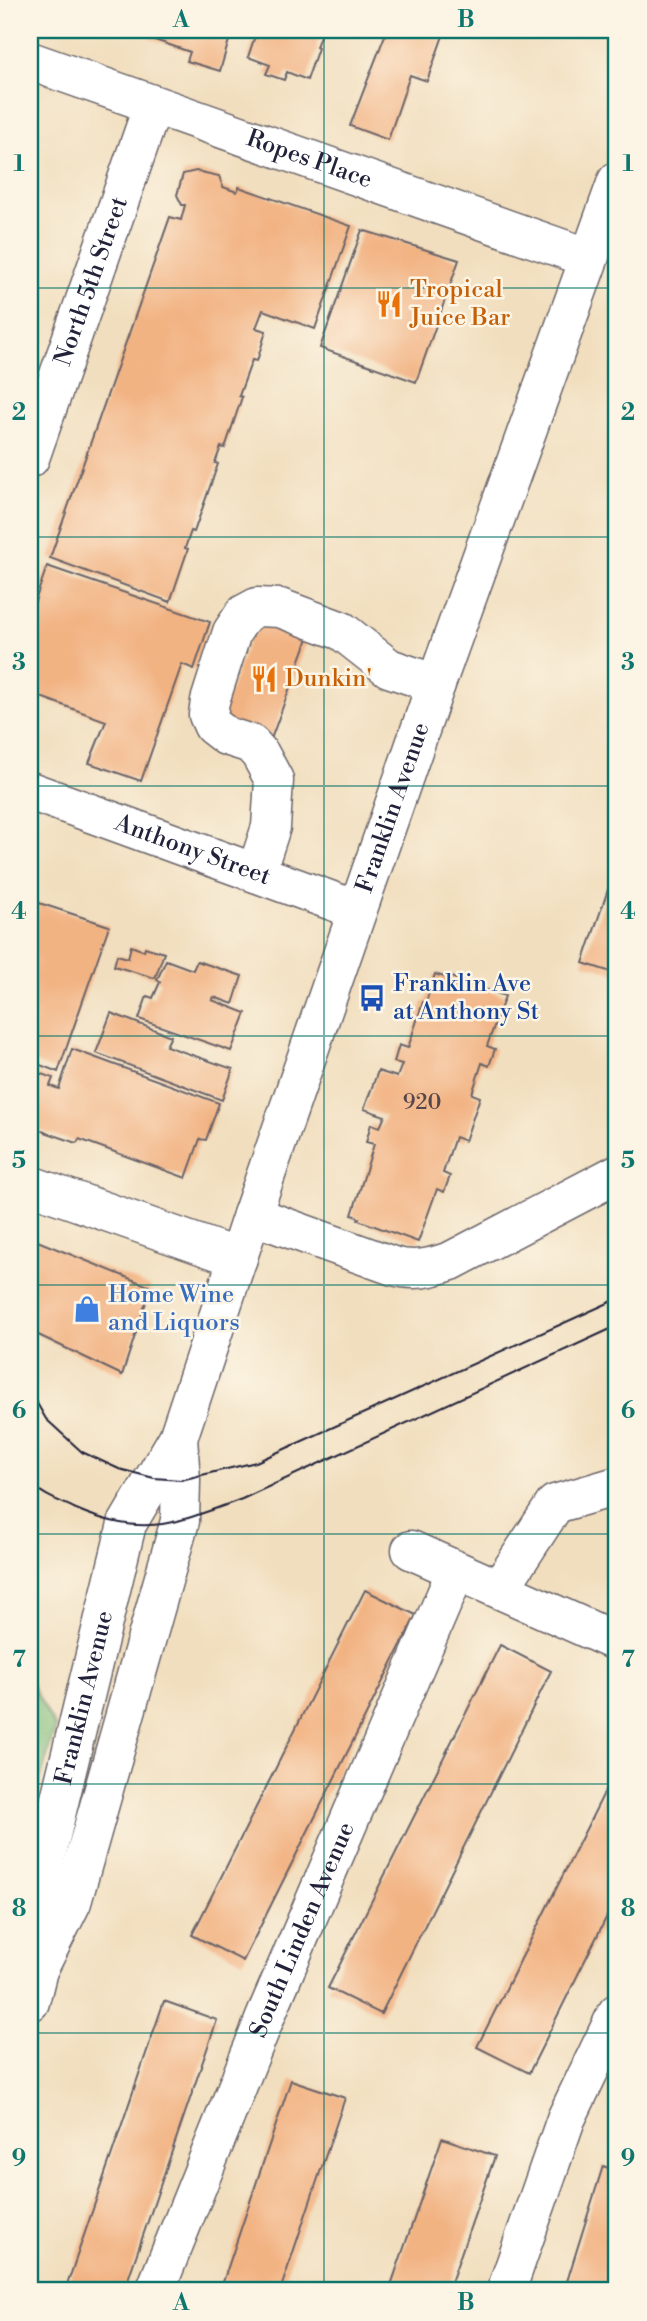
<svg xmlns="http://www.w3.org/2000/svg" width="647" height="2321" viewBox="0 0 647 2321" font-family="'Libre Bodoni',serif">
<style>
.forest{fill:#81bc7a;stroke:#526f5a;stroke-width:2}
.building{fill:#f2b383}
.lines{fill:none;stroke-linecap:round;stroke-linejoin:round}
.minor-casing{stroke:#6a6469;stroke-width:41}
.major-casing{stroke:#6a6469;stroke-width:41}
.minor{stroke:#fff;stroke-width:38}
.major{stroke:#fff;stroke-width:38}
.tram{stroke:#22223b;stroke-width:2}
.grid{fill:none;stroke:#0f766e;stroke-width:2;stroke-opacity:0.55}
.labels{text-anchor:middle;dominant-baseline:central;stroke-width:5;stroke-linejoin:round;paint-order:stroke}
.number-label{font-size:21px;fill:#56464d}
.street-label{font-size:24px;fill:#22223b;stroke:#fcf5e5}
.food-label{font-size:24px;fill:#c56008;stroke:#fcf5e5;text-anchor:start}
.transit-label{font-size:24px;fill:#164399;stroke:#fcf5e5;text-anchor:start}
.shop-label{font-size:24px;fill:#366cbe;stroke:#fcf5e5;text-anchor:start}
.neatline{fill:none;stroke:#0f766e;stroke-width:2.5}
.grid-label{font-size:23px;text-anchor:middle;font-weight:bold;fill:#0f766e}
</style>
<rect width="100%" height="100%" fill="#fcf5e5"/>
<filter id="ink" filterUnits="userSpaceOnUse"><feTurbulence type="fractalNoise" baseFrequency=".0143" numOctaves="2"/><feDisplacementMap in="SourceGraphic" scale="14" xChannelSelector="R" yChannelSelector="G"/><feConvolveMatrix kernelMatrix="1 2 1 2 8 2 1 2 1" color-interpolation-filters="sRGB"/></filter>
<filter id="wash" filterUnits="userSpaceOnUse"><feTurbulence type="fractalNoise" baseFrequency=".00686" numOctaves="4" result="noise"/><feDisplacementMap in="SourceGraphic" scale="28" xChannelSelector="R" yChannelSelector="G"/><feGaussianBlur stdDeviation="1.57" result="paint"/><feColorMatrix in="noise" values="0 0 0 0 0 0 0 0 0 0 0 0 0 0 0 0 0 1.4 0 .05"/><feComposite in="paint" operator="in"/></filter>
<g filter="url(#wash)">
<rect width="100%" height="100%" fill="#f1debe"/>
<!-- forest -->
<path class="forest" d="M30,1682L55,1727L30,1820Z"/>
<g id="blocks">
<!-- building -->
<path class="building" d="M151,30H232L220,71L187,61L190,52L149,38Z
M257,30H322L316,47L318,48L307,80L287,72L284,80L266,74L270,65L248,57Z
M387,30H445L427,81L410,75L388,140L350,126Z
M196,171L219,176L223,187L237,192L239,187L351,226L315,329L263,310L256,328L266,331L257,361L252,360L239,396L242,397L225,448L221,447L215,463L218,464L194,532L191,531L185,548L188,549L170,602L50,558L170,217L181,220L185,205H182L177,195L183,174Z
M362,230L459,260L416,382L320,348Z
M617,462V485L610,482Z
M47,566L210,622L194,669L182,664L141,781L89,763L106,721L30,693V616Z
M256,620L308,638L271,739L220,719Z
M617,863V974L583,963Z
M30,900L109,926L58,1072L30,1061Z
M131,946L144,951L145,947L164,953L155,978L114,966L117,955L128,958Z
M166,960L193,970L197,961L242,976L233,1004L214,997L212,1000L246,1013L231,1051L139,1019L147,996L153,998L160,982L157,980Z
M435,974L444,977L445,975L505,996L487,1046L495,1049L489,1066L482,1063L472,1094L480,1097L465,1141L455,1137L443,1173L450,1176L444,1192L437,1189L418,1242L358,1220L359,1218L352,1215L374,1144L366,1142L371,1124L380,1127L385,1116L364,1109L378,1071L397,1077L402,1064L394,1062L399,1045L408,1048L423,1002H426Z
M111,1013L171,1036L166,1046L233,1069L222,1100L96,1053Z
M72,1049L219,1103L206,1140L200,1139L186,1178L79,1139L77,1143L36,1129L38,1125L30,1122V1070L53,1078L50,1086L59,1089Z
M30,1238L151,1287L122,1375L30,1331Z
M365,1590L416,1615L243,1961L192,1935Z
M500,1645L551,1671L381,2014L328,1988Z
M617,1767V1896L529,2073L477,2047Z
M164,2001L217,2020L124,2291H65Z
M291,2080L345,2098L280,2291H220Z
M442,2138L495,2156L448,2291H389Z
M603,2166L617,2171V2291H564Z"/>
</g>
</g>
<g filter="url(#ink)">
<use href="#blocks" fill-opacity="0" stroke="#6a6469" stroke-width="2"/>
<g class="lines">
<defs>
<g id="minor">
<path id="s1" d="M30,61L589,258"/>
<path id="s2" d="M30,458L153,105"/>
<path id="s3" d="M30,791L357,910"/>
<path d="M256,873L271,827L274,780L260,754L251,744L226,736L213,726L208,715L210,701L232,632L244,614L257,607L280,608L342,631L389,668L436,684"/>
<path d="M30,1185L238,1258"/>
<path d="M252,1215L393,1266C415,1272 430,1268 451,1261L617,1174"/>
<path d="M411,1550L617,1642"/>
<path d="M500,1588L555,1504L617,1486"/>
<path id="s4" d="M155,2291L269,2008L456,1571"/>
<path d="M506,2291L566,2119L617,2013"/>
</g>
<g id="major">
<path id="s5" d="M38,1970L36,1897L127,1524L178,1438L252,1215L436,684L617,181"/>
<path d="M30,2002L38,1970L72,1902L180,1521L181,1480L178,1438"/>
</g>
</defs>
<!-- minor casing -->
<use href="#minor" class="minor-casing"/>
<!-- major casing -->
<use href="#major" class="major-casing"/>
<!-- minor -->
<use href="#minor" class="minor"/>
<!-- major -->
<use href="#major" class="major"/>
<!-- tram -->
<path class="tram" d="M30,1391L46,1419L82,1452L119,1469L154,1478L181,1480L256,1462L617,1299
M30,1483C43,1496 60,1501 76,1509C145,1539 176,1523 242,1499L617,1326"/>
</g>
</g>
<!-- grid -->
<path class="grid" d="M324,30V2291M30,288H617M30,537H617M30,786H617M30,1036H617M30,1285H617M30,1534H617M30,1784H617M30,2033H617"/>
<!-- icons -->
<defs>
<symbol id="restaurant-bare" viewBox="-9 -9 18 18"><path d="M-5-6h1v4h1v-4h1v4h1v-4h1v5L-1.5 .5V6h-2V.5L-5-1ZM5-6V6H3V1.5H1.5Q1.5-4 5-6Z" fill="#e8710a" stroke="#fcf5e5" stroke-width="2.5" paint-order="stroke"/></symbol>
<symbol id="bus-bare" viewBox="-9 -9 18 18"><path d="M-5-6H5V4H4V6H2V4H-2V6H-4V4H-5ZM-3.5-4V0h7V-4ZM-3.5 1.2v1.5H-2V1.2ZM2 1.2v1.5H3.5V1.2Z" fill="#1a4fb4" stroke="#fcf5e5" stroke-width="2.5" paint-order="stroke"/></symbol>
<symbol id="shop-bare" viewBox="-9 -9 18 18"><path d="M-5-2.5h2.3a2.7 3.5 0 0 1 5.4 0H5L5.5 6h-11ZM-1.5-2.5h3a1.5 2.3 0 0 0-3 0Z" fill="#3f7fe0" stroke="#fcf5e5" stroke-width="2.5" paint-order="stroke"/></symbol>
</defs>
<g fill-rule="evenodd">
<use href="#restaurant-bare" x="370" y="285" width="38" height="38"/>
<use href="#restaurant-bare" x="245" y="660" width="38" height="38"/>
<use href="#bus-bare" x="353" y="979" width="38" height="38"/>
<use href="#shop-bare" x="68" y="1290" width="38" height="38"/>
</g>
<g class="labels">
<!-- number labels -->
<g class="number-label">
<text x="422" y="1103">920</text>
</g>
<!-- street labels -->
<g class="street-label">
<text stroke="none"><textPath href="#s1" startOffset="296">Ropes Place</textPath></text>
<text stroke="none"><textPath href="#s2" startOffset="187">North 5th Street</textPath></text>
<text stroke="none"><textPath href="#s5" startOffset="1223">Franklin Avenue</textPath></text>
<text stroke="none"><textPath href="#s3" startOffset="173">Anthony Street</textPath></text>
<text stroke="none"><textPath href="#s5" startOffset="278">Franklin Avenue</textPath></text>
<text stroke="none"><textPath href="#s4" startOffset="390">South Linden Avenue</textPath></text>
</g>
<!-- food labels -->
<g class="food-label">
<text x="410" y="290">Tropical<tspan x="410" dy="28">Juice Bar</tspan></text>
<text x="285" y="679">Dunkin'</text>
</g>
<!-- transit labels -->
<g class="transit-label">
<text x="393" y="984">Franklin Ave<tspan x="393" dy="28">at Anthony St</tspan></text>
</g>
<!-- shop labels -->
<g class="shop-label">
<text x="108" y="1295">Home Wine<tspan x="108" dy="28">and Liquors</tspan></text>
</g>
</g>
<!-- margin -->
<rect width="647" height="2321" fill="none" stroke="#fcf5e5" stroke-width="77"/>
<rect x="38" y="38" width="570" height="2244" class="neatline"/>
<g class="grid-label">
<text x="181" y="27">A</text>
<text x="466" y="27">B</text>
<text x="19" y="171">1</text>
<text x="628" y="171">1</text>
<text x="19" y="420">2</text>
<text x="628" y="420">2</text>
<text x="19" y="670">3</text>
<text x="628" y="670">3</text>
<text x="19" y="919">4</text>
<text x="628" y="919">4</text>
<text x="19" y="1168">5</text>
<text x="628" y="1168">5</text>
<text x="19" y="1418">6</text>
<text x="628" y="1418">6</text>
<text x="19" y="1667">7</text>
<text x="628" y="1667">7</text>
<text x="19" y="1916">8</text>
<text x="628" y="1916">8</text>
<text x="19" y="2166">9</text>
<text x="628" y="2166">9</text>
<text x="181" y="2310">A</text>
<text x="466" y="2310">B</text>
</g>
</svg>
